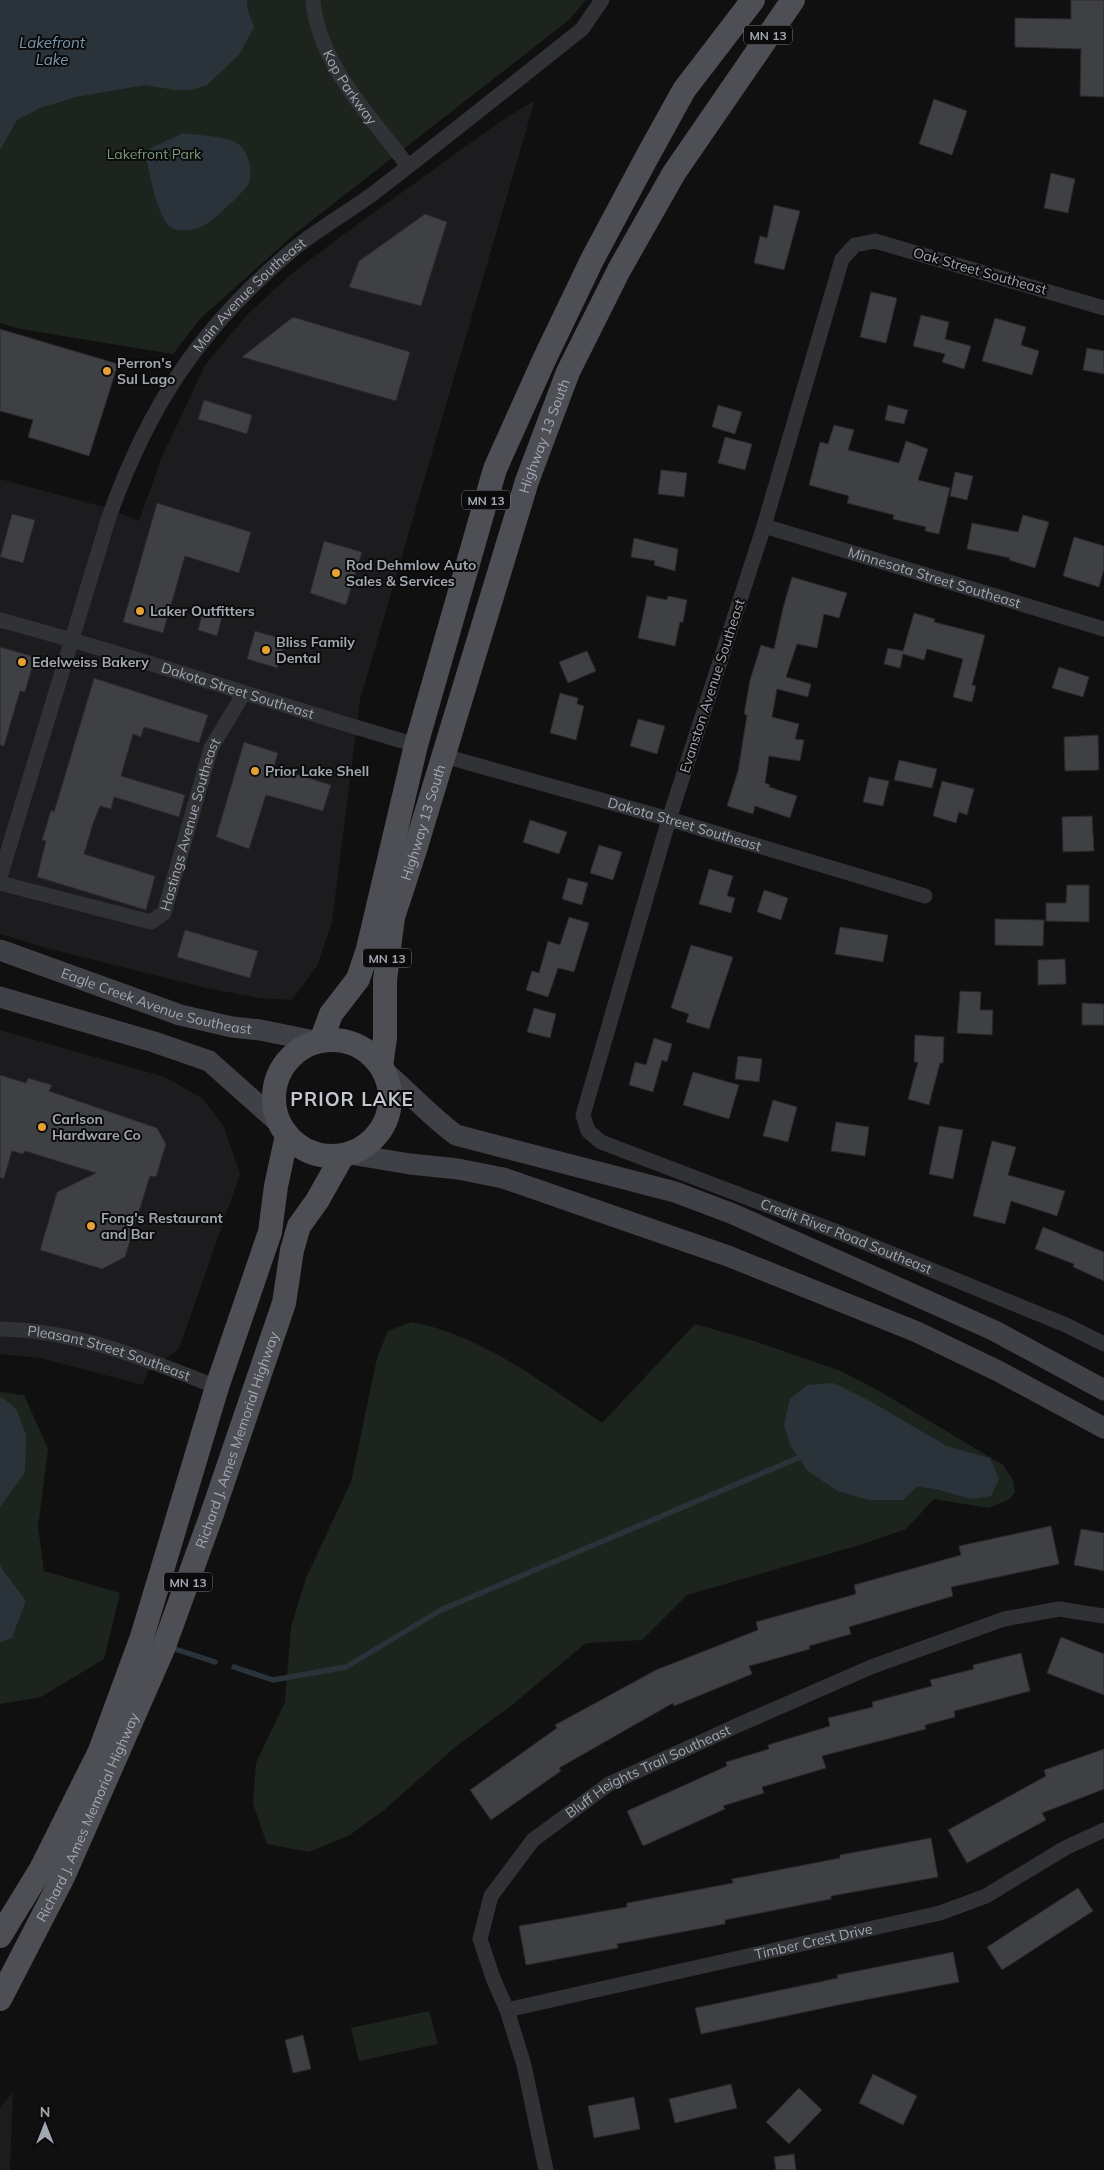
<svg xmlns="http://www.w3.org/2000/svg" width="1104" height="2170" viewBox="0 0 1104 2170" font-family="Mulish,sans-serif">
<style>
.built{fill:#1c1c1e}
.green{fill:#1d241d;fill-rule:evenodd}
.water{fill:#2a3339}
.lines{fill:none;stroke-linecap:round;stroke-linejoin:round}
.stream{stroke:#2a3339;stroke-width:5.5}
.building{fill:#3f4044;stroke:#2a2a2d}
.minor{stroke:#313236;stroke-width:15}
.secondary{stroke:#3f4146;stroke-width:21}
.primary{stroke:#4d4f55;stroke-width:24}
.poi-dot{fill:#e5a134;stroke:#0b0b0c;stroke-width:2}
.labels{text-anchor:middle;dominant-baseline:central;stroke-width:4;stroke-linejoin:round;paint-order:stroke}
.shield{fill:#0b0b0c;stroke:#757880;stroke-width:1}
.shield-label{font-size:12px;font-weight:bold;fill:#a2a7b1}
.street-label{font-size:14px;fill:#a2a7b1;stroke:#0b0b0c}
.park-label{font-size:14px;fill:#7a9b7a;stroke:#0b0b0c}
.poi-label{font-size:14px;font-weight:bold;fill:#a2a7b1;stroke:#0b0b0c;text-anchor:start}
.water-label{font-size:15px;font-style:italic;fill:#7a97ab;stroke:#0b0b0c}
.district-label{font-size:19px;font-weight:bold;letter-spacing:1px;fill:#c3c6ce;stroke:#0b0b0c}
</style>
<rect width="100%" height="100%" fill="#101011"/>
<!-- built -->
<path class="built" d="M535,100L360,700L332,922L317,966L292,1000L258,998L206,988L46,948L0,934V479L104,507L139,521L161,459L205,365L247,315L291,274L344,234L501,121Z
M0,1030L165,1077L203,1099L224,1127L240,1174L179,1349L148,1371L143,1385L40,1358L0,1354Z
M13,2092L10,2170H0V2108Z"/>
<!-- green -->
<path class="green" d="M0,0H586L569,20L297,232L200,319L173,354L20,329L0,323Z
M411,1322C483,1335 542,1383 602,1423L695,1324L751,1340L841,1371L881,1392L1003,1465L1013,1480L1015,1492L1010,1499L989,1508L934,1499L906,1529L863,1544L687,1595L642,1640L586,1643L512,1705L454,1748L384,1810L350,1835L309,1852L267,1844L253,1804L256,1763L285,1702L291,1627L306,1578L351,1482L377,1358L388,1331ZM872,1402L947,1446L990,1458L970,1499L935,1489L917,1487L902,1500L869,1499L837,1491L808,1470Z
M0,1392L24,1395L48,1449L38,1527L44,1571L120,1593L104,1659L41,1697L0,1704V1643L12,1638L26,1601L1,1567L0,1561V1507L25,1473L2,1397L0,1399Z
M429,2011L438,2044L359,2061L351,2028Z"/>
<!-- water -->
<path class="water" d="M0,0H247V8L254,27L239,55L207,85L192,90H175L145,85L76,97L40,108L17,120L0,150Z
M183,133C197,135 222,136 235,142C248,148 253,170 249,183C246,190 213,221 205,225C196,230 177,233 169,226C157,215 148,169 146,154L151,148Z
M833,1383L872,1402L947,1446L990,1458L999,1479L991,1496L970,1499L935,1489L917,1487L903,1500H869L837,1491L807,1470L790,1445L784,1425L790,1399L807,1385Z
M2,1397L17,1410L26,1435L25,1473L0,1507V1399Z
M0,1561L1,1567L26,1601L12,1638L0,1643Z"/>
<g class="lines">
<!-- stream -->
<path class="stream" d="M175,1649L215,1662
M234,1667L273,1680L346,1667L441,1610L805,1455"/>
</g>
<!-- building -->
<path class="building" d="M1071,0H1104V97L1080,96L1081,49L1015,47V18L1071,19Z
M934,99L967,111L952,155L919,144Z
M1051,173L1075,179L1068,213L1044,208Z
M774,205L800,211L784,270L754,263L760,236L767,238Z
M425,214L447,222L421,306L349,287L359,261Z
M871,292L897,298L886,343L860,337Z
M921,315L949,322L945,339L971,346L964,369L942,362L945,354L913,346Z
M293,317L410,352L396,401L242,357Z
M995,318L1026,327L1021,345L1039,351L1032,375L982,361Z
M0,329L118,364L89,456L28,437L33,420L0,411Z
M1087,348L1104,351V374L1083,370Z
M204,400L252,415L247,434L198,419Z
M718,405L742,412L735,434L712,427Z
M888,405L908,410L904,424L885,420Z
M834,425L854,430L848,450L899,463L906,441L928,449L918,480L950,488L939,534L925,531L926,527L893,519L894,515L847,503L849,496L809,485L820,442L828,444Z
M725,437L752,444L745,470L718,463Z
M661,470L687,473L684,497L658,494Z
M955,472L973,476L967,500L950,496Z
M157,503L251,532L239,573L185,556L163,633L123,622Z
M12,514L35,520L23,563L0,557Z
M1023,515L1049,522L1035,568L1009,560L1010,558L967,549L972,523L1018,532Z
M1074,537L1104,546V569L1099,587L1063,576Z
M634,538L678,549L675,571L654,565L655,561L631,557Z
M324,541L362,552L346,605L310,593Z
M792,577L847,593L839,618L824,614L817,648L797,644L786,677L811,684L808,697L777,689L772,717L799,724L795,739L804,740L800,761L769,756L765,783L770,785L769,787L797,796L790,818L755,806L753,814L727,806L738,771L747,715L744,714L750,680L761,645L774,649L783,608Z
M647,596L667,600L668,596L687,600L683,622H680L675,646L638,638Z
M203,611L222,617L217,636L198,630Z
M914,613L935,619L934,622L985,635L972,685L976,686L972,702L953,697L963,659L927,649L924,660L903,654L900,668L884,664L888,648L903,651Z
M255,631L286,640L277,668L247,659Z
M0,647L35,657L25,692L20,691L4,746L0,745Z
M587,651L596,671L568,683L559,662Z
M1059,667L1089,677L1083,697L1052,688Z
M94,678L208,715L199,743L144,727L141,737L133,734L121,776L185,795L179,817L114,797L111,809L100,806L93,824L84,854L155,876L146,910L37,877L46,841L42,840L51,810L54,812Z
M560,693L578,698L577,704L584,706L576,740L550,733Z
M638,719L665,726L657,754L630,746Z
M1098,735L1099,770L1065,771L1064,737Z
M244,742L278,753L274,767L331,785L323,811L266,795L249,849L216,837Z
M899,760L937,769L932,788L894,780Z
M869,777L889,781L883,806L863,802Z
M942,781L974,789L967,815L959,812L956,823L933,816Z
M1092,816L1094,851L1063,852L1062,817Z
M530,820L567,832L559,854L523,842Z
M599,845L622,852L613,880L590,873Z
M709,869L733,876L727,896L735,898L731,913L699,904Z
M568,878L588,883L582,905L562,899Z
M1067,885H1089V922L1046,921V903H1066Z
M764,890L788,898L781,920L757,912Z
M569,917L589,923L574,972L558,968L548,997L526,990L532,971L539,973L548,941L560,945Z
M995,919L1044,920L1043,946L995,945Z
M840,927L888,935L883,962L835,954Z
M185,930L258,951L250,978L177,957Z
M691,945L733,957L709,1029L686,1022L689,1014L671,1008Z
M1065,959L1066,984L1038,985V960Z
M960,991L981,992L980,1010H993L992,1035L957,1033Z
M1082,1003L1104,1004V1025H1082Z
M534,1008L556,1014L550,1038L527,1032Z
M915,1035L944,1037L943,1063H940L929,1105L908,1099L918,1062H914Z
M654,1038L672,1044L667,1062L662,1060L653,1092L629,1085L635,1062L646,1065Z
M738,1056L762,1059L759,1082L735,1079Z
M693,1072L739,1085L729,1119L683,1105Z
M0,1075L26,1083L28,1078L52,1085L49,1091L157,1128L166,1144L156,1177L150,1176L125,1257L102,1269L40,1250L57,1192L96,1173L25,1151L23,1154L12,1151L4,1178H0Z
M773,1100L797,1107L788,1142L763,1136Z
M836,1122L869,1127L865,1156L831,1151Z
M939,1126L963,1130L953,1179L929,1174Z
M992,1141L1016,1147L1008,1175L1065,1191L1057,1216L1011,1201L1005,1224L973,1216Z
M1043,1227L1104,1252V1281L1073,1267L1074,1264L1035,1249Z
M1051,1526L1059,1564L951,1587L953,1596L849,1627L851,1634L809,1646L810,1649L749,1666L752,1674L674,1706L673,1703L559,1768L561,1771L491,1820L470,1790L557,1728L555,1725L656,1670L758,1630L756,1622L856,1594L854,1585L961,1555L959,1546Z
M1081,1529L1104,1533V1571L1074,1565Z
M1061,1637L1104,1654V1695L1047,1673Z
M1021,1653L1030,1691L954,1711L955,1717L925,1725L926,1729L822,1756L826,1768L762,1787L764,1793L723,1806L725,1809L643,1846L627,1811L727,1766L726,1762L769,1749L768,1745L830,1726L828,1718L873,1707L872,1702L932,1686L930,1680L974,1669L973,1665Z
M1104,1749V1789L1042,1813L1046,1820L967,1863L948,1830L1046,1776L1044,1770Z
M931,1838L938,1877L831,1896V1899L725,1920V1924L617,1944L618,1948L526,1965L519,1926L627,1907V1903L733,1883L732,1879L840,1858V1855Z
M1078,1888L1093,1911L1002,1970L987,1947Z
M953,1952L959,1982L843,2004L701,2034L695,2008L838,1978L837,1975Z
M303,2035L311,2069L293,2073L285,2040Z
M873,2074L917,2096L903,2125L859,2103Z
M731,2084L737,2108L675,2123L669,2099Z
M799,2088L822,2110L789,2144L766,2122Z
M634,2097L640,2129L594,2138L588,2106Z
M794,2154L796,2170H776L774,2157Z"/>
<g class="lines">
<!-- minor -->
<g class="minor">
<path id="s1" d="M313,0C318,63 371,117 408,166"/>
<path id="s2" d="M1104,308L875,241L855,245L842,259L764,526L669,819L583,1115L588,1131L601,1142L851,1237L1066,1325L1104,1344"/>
<path id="s3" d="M764,526L1104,629"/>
<path id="s4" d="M0,620C140,657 277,705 416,745"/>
<path id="s5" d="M444,756L669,819L925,896"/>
<path id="s6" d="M0,877L108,520C147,408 199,329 290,252C316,230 347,213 374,193C444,139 513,84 582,29L602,0"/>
<path id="s7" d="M0,883L151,922L164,913L211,748L244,693"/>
<path id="s8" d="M0,1329C76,1330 148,1360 217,1387"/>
<path id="s9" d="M507,2010L940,1913L986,1896L1065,1848L1104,1830"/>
<path id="s10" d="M546,2170L524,2065L507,2010L493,1978L480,1939L491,1896L533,1840L609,1784L736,1726L871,1667L1004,1619L1059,1609L1104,1616"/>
</g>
<!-- secondary -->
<g class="secondary">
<path id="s11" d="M0,950L180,1015L232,1027L260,1030L315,1041"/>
<path d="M0,997L154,1042L209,1061L280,1124"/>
<path d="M384,1071C409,1092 430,1116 456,1135L675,1192L733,1214L995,1331L1104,1390"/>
<path d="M350,1154L410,1164L458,1169L503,1178L728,1256L917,1332L998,1371L1104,1428"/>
</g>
<!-- primary -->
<g class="primary">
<circle cx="332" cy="1098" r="58"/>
<path d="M321,1041L331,1014L358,979L368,949L416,745L495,469L544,360L592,260L647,157L684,90L753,0"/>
<path id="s12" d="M381,1066L385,1038V980L393,917L414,853L527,481L568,372L619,270L674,173L793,0"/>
<path d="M0,1936L41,1869L100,1751L142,1637L217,1387L270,1232L276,1186L287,1135"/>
<path id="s13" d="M0,1999L63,1877L163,1649L212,1514L284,1303L292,1250L299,1226L317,1201L343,1155"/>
</g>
</g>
<!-- markers -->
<g class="poi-dot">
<circle cx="107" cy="371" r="5"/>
<circle cx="336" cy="573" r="5"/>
<circle cx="140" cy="611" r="5"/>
<circle cx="266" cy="650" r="5"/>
<circle cx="22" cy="662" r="5"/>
<circle cx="255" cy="771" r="5"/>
<circle cx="42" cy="1127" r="5"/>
<circle cx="91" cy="1226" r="5"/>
</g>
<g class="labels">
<!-- shield labels -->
<g class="shield">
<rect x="744" y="25.5" width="48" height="19" rx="4"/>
<rect x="462" y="490.5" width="48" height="19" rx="4"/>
<rect x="363" y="948.5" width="48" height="19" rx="4"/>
<rect x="164" y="1572.5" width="48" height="19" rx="4"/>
</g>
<g class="shield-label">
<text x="768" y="35">MN 13</text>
<text x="486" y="500">MN 13</text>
<text x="387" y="958">MN 13</text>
<text x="188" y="1582">MN 13</text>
</g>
<!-- street labels -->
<g class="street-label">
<text stroke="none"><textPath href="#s1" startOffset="96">Kop Parkway</textPath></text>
<text transform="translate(980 271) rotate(16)">Oak Street Southeast</text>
<text stroke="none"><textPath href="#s6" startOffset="642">Main Avenue Southeast</textPath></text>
<text stroke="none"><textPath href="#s12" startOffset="654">Highway 13 South</textPath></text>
<text stroke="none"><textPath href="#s3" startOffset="178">Minnesota Street Southeast</textPath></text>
<text transform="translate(712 686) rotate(-72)">Evanston Avenue Southeast</text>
<text stroke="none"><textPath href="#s4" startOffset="248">Dakota Street Southeast</textPath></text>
<text stroke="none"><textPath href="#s12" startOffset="249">Highway 13 South</textPath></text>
<text stroke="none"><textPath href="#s5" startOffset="250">Dakota Street Southeast</textPath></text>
<text stroke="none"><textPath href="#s7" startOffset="264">Hastings Avenue Southeast</textPath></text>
<text stroke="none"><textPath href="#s11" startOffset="165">Eagle Creek Avenue Southeast</textPath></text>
<text stroke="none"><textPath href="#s2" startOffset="1469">Credit River Road Southeast</textPath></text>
<text stroke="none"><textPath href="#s8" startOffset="112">Pleasant Street Southeast</textPath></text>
<text stroke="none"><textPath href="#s13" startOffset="608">Richard J. Ames Memorial Highway</textPath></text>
<text stroke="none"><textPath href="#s10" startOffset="490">Bluff Heights Trail Southeast</textPath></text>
<text stroke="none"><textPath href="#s13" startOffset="202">Richard J. Ames Memorial Highway</textPath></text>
<text stroke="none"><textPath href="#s9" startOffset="314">Timber Crest Drive</textPath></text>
</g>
<!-- park labels -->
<g class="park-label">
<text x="154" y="154">Lakefront Park</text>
</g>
<!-- poi labels -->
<g class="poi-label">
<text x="117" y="363">Perron's<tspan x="117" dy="16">Sul Lago</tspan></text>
<text x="346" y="565">Rod Dehmlow Auto<tspan x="346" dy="16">Sales &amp; Services</tspan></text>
<text x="150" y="611">Laker Outfitters</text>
<text x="276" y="642">Bliss Family<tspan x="276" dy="16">Dental</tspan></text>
<text x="32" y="662">Edelweiss Bakery</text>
<text x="265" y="771">Prior Lake Shell</text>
<text x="52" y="1119">Carlson<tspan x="52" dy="16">Hardware Co</tspan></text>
<text x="101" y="1218">Fong's Restaurant<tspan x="101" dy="16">and Bar</tspan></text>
</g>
<!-- water labels -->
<g class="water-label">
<text x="52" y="42">Lakefront<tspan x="52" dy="17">Lake</tspan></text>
</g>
<!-- district labels -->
<g class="district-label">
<text x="352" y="1099">PRIOR LAKE</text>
</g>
</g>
<!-- north arrow -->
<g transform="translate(45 2125)" stroke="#0b0b0c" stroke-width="4" paint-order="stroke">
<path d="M0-4L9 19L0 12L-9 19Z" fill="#a2a7b1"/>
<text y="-8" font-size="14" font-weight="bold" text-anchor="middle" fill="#a2a7b1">N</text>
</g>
</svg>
